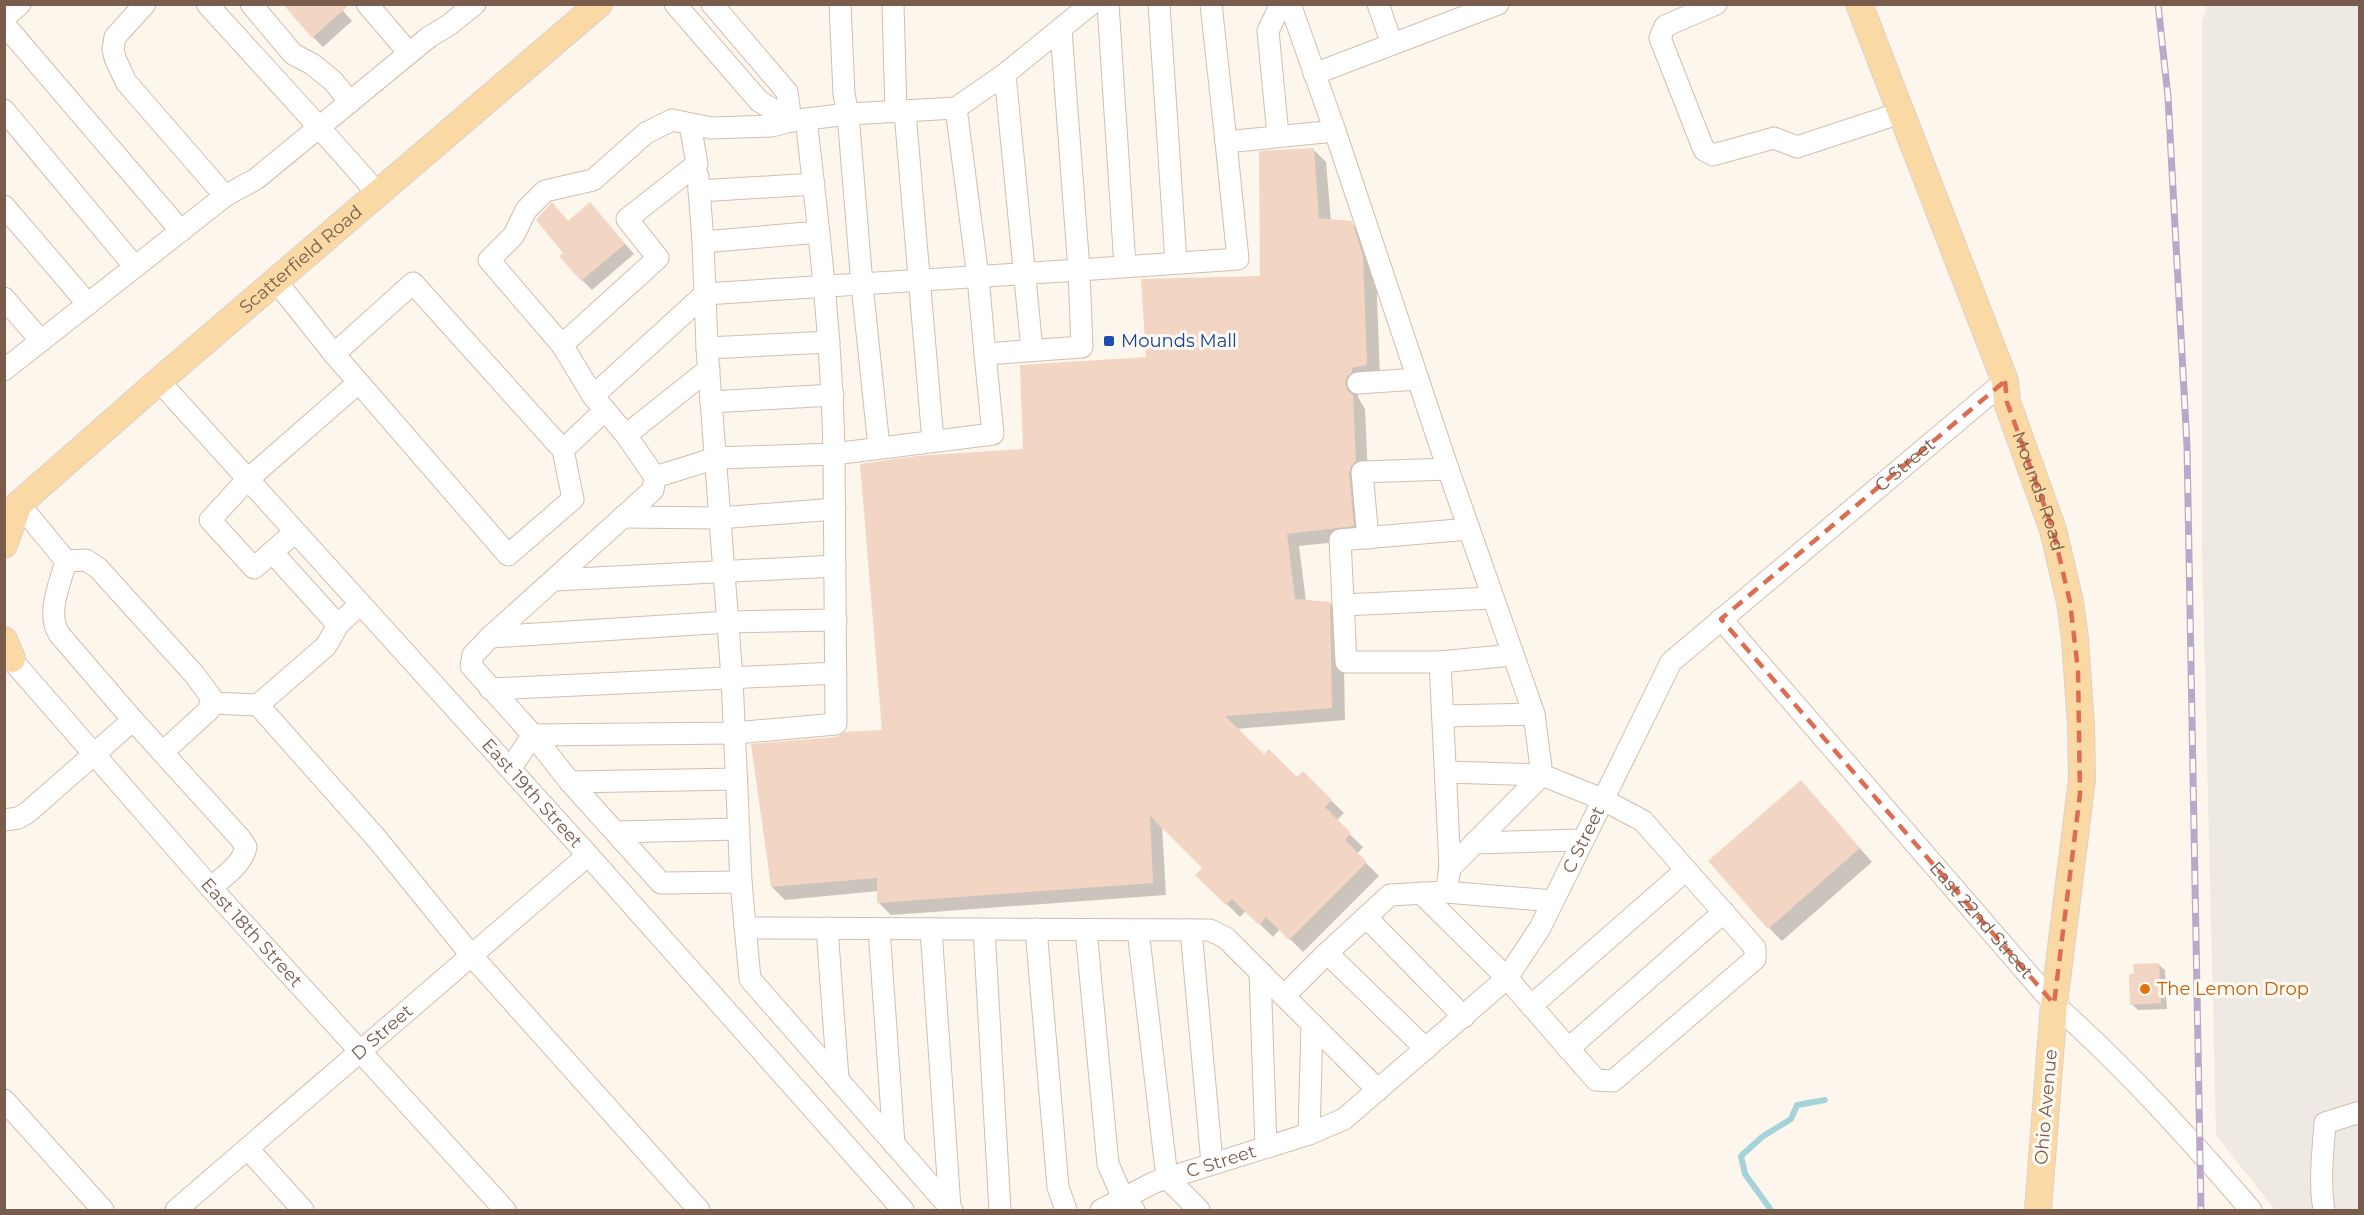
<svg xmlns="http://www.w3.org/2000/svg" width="2364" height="1215" viewBox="0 0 2364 1215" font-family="Montserrat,sans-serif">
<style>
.industrial{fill:#efe9e4}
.shadow{fill:#0003}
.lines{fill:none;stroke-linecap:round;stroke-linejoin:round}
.stream{stroke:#a5d3da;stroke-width:6}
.building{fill:#f3d5c3}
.minor-casing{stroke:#d1beb0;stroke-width:23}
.major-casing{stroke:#dad1cd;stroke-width:28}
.minor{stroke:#fff;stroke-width:21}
.major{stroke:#fbd9a5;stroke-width:26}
.rail-casing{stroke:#b9a8c9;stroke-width:7}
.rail{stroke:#fffaf3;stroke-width:4.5;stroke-dasharray:14;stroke-linecap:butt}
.marked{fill:none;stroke:#dc6d51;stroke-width:4.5;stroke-dasharray:12 8;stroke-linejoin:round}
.transit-dot{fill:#1a4fb4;stroke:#fffaf3;stroke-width:2}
.food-dot{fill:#e8710a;stroke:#fffaf3;stroke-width:2}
.labels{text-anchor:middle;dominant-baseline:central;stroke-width:6;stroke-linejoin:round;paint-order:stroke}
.street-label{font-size:18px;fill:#7a5c4d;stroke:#fffaf3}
.transit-label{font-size:18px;fill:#164399;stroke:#fffaf3;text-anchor:start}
.food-label{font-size:18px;fill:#c56008;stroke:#fffaf3;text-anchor:start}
</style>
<rect width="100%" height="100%" fill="#fdf6ec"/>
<!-- industrial -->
<path class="industrial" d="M2207,5H2359V1210H2275L2216,1135L2202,546V22Z"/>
<!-- shadow -->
<path class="shadow" d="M337,4L352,21L323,47L313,37Z
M1313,149L1326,162L1331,221L1351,223L1364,236L1376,270L1380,378L1359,390L1358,397L1365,409L1368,474L1366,539L1299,546L1306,601L1330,603L1343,616L1345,720L1235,729L1264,757L1297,779L1303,773L1344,813L1336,821L1363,847L1357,854L1379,876L1303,952L1280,929L1273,937L1246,911L1240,917L1197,875L1204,868L1162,826L1166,895L891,915L878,902V891L785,900L772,887L838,738L883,731L1024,451L1147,359L1262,277Z
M590,204L634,254L592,290L582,280L565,253L569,222Z
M1814,796L1872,862L1782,941L1769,928Z
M2158,964L2165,970L2167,1009L2138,1010L2132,1004Z"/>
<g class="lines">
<!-- stream -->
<path class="stream" d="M1771,1210L1745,1174L1741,1156L1762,1137L1791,1119L1797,1105L1825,1100"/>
</g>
<!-- building -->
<path class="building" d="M283,4H350L312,38Z
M1314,148L1319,218L1352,221L1363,256L1367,365L1352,368V372L1347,377L1345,383L1348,391L1353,395L1356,461L1351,466L1349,473L1354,526L1287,534L1295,599L1330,602L1332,708L1225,716L1264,754L1269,749L1297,777L1303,771L1332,800L1325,807L1351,833L1345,840L1367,862L1289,940L1266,917L1259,925L1232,899L1226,905L1195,875L1202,868L1150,816L1153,883L877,903V878L771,887L751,744L837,737L845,732L882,730L860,464L917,456L1023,449L1020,365L1146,357L1141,279L1260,276L1259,151Z
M552,202L568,221L590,202L625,244L581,281L559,256L563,253L536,220Z
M1801,780L1860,848L1768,929L1708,861Z
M2159,963L2161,1003L2130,1005L2129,974H2134L2133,964Z"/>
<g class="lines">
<defs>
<g id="minor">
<path d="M145,4L115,37L113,49L115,58L126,82L225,196"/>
<path d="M207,4C264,67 322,129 378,194"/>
<path d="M251,4L293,54L312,64L333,81L350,102"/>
<path d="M367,4L409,53"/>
<path d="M675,4L759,101L791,121"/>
<path d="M712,4L787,92L791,121"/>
<path d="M840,4L844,94L848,114L862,285L879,447"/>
<path d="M893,4L896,112"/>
<path d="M1108,4L1125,266"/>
<path d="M1159,4L1176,262"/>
<path d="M1211,4L1226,142"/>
<path d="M1378,4L1392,44"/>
<path d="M1716,4L1665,26L1660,38L1704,150L1713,155L1774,138L1797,147L1900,113"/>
<path d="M4,18L20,4"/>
<path d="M4,24L181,231"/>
<path d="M1005,74L1032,350"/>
<path d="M1314,74L1498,4"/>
<path d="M956,108L978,277L985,354"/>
<path d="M4,110L135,267"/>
<path d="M905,112L933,441"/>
<path d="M1335,131L1448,469L1534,714L1542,775L1602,799L1643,821L1755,948V959L1613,1081L1596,1080L1507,978L1421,893"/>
<path d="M1278,135L1268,31L1281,4"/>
<path d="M698,176L703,242"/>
<path d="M699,191L814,184"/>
<path d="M4,206L88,304"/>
<path d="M819,232L703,242L707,348L732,678L741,882L750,979L952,1210"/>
<path d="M276,281L334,354L413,283L563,450L605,410"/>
<path d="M4,298L41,341"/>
<path d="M562,345L658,258L627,219L697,164L690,124"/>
<path d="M707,348L829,342"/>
<path d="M334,354L508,555L573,499L563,450"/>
<path d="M4,370L225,196L256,179L429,37L449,25L475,4"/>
<path id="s1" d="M159,381L588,855L903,1210"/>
<path d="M1358,383L1418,379"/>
<path d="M593,396L705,294L1079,270L1061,30"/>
<path d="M711,402L833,395"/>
<path d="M626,435L709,369"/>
<path d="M655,477L716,458L834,454C832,342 819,230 806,119"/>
<path d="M19,504L66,561"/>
<path d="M623,517L720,518L835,509"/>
<path d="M295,532L254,568L210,520L247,480L358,383"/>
<path d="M1368,538L1362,472L1448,469"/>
<path d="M272,552L338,625"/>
<path d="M66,561L86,560L98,568L194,674L211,697L209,710L163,752"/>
<path d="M66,561C60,584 46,613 59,634L133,720"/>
<path d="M555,580L835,566"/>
<path d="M360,604L338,625L326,646L258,705L377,839L471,955L699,1210"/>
<path d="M1343,605L1492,598"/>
<path id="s2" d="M1721,619L2054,1004C2126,1068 2189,1138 2251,1210"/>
<path d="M490,637L728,622L836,620"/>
<path id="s3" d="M4,651L211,888L505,1210"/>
<path d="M1440,662L1512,655"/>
<path d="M490,689L836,673"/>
<path d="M212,703L258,705"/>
<path d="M1443,716L1534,714"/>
<path d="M510,769L533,735L735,733L836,724L834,454L993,434L985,354L1082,347L1079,270L1238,259L1226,142L1335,131L1290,4"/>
<path d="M1446,772L1542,775"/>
<path d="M570,782L737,779"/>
<path d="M4,820L18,818L27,813L133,720L240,838L246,847C242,865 224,876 211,888"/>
<path d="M616,832L739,829"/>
<path d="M1474,843L1582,840"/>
<path d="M1450,868L1542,775"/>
<path d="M741,882L661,883L570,782L533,735L471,666L473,655L490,637L653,490L655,477L626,435L593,396L562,345L489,260L514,235L526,210L545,191L593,180L646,133L672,120L711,128L772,126L791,121L848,114L956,108L1005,74L1091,4"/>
<path d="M1446,892L1553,901"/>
<path d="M1366,917L1464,1017"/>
<path d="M745,928L1210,930L1226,938L1378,1090"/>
<path d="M827,928L838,1079"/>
<path d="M879,929L894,1144"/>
<path d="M931,929L950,1208"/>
<path d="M984,929L1000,1210"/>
<path d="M1036,929L1058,1187L1066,1210"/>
<path d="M1086,930L1108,1164L1123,1198L1134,1210"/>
<path d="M1138,930L1167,1178L1199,1210"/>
<path d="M1191,930L1212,1163"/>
<path d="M1327,953L1390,895L1446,892L1450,868L1440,662H1346L1340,540L1469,529"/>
<path d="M1260,972L1266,1147"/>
<path d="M1284,996L1327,953L1426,1049"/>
<path d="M1531,1006L1686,870"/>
<path d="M1568,1049L1724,912"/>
<path d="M4,1100L103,1210"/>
<path d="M1309,1134L1312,1024"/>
<path d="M248,1149L303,1210"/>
<path id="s4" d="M176,1210L588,855"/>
<path id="s5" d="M1101,1210L1155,1182L1309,1134L1344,1119L1507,978L1540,928L1671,662L2005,381"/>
<path d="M2324,1210C2319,1181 2323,1153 2325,1123L2360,1112"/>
</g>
<g id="major">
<path id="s6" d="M1859,4L2005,381L2007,402L2053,530L2070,602L2075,639L2081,726L2082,779L2054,1004L2038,1210"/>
<path id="s7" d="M4,517L159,381L599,4"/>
<path d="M4,545L19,504"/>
<path d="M4,640L12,659"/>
</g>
</defs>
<!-- minor casing -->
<use href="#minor" class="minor-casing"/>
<!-- major casing -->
<use href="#major" class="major-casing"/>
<!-- minor -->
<use href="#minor" class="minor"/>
<!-- major -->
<use href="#major" class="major"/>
<defs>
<path id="rail" d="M2158,4L2168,97L2187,446L2201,1210"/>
</defs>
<!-- rail casing -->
<use href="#rail" class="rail-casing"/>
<!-- rail -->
<use href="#rail" class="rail"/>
</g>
<!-- marked area -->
<path class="marked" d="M2005,381L2007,402L2053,530L2070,602L2078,670L2080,794L2054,1004L1721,619Z"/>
<!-- markers -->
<rect class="transit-dot" x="1103" y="335" width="12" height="12" rx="3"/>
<circle class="food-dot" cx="2145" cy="989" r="6"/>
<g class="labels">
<!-- street labels -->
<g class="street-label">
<text stroke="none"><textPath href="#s7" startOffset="393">Scatterfield Road</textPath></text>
<text stroke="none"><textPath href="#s5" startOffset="1138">C Street</textPath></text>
<text stroke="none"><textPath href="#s6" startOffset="520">Mounds Road</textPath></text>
<text stroke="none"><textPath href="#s1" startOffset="556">East 19th Street</textPath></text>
<text stroke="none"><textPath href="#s5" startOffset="634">C Street</textPath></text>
<text stroke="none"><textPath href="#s2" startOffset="398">East 22nd Street</textPath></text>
<text stroke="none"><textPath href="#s3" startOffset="375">East 18th Street</textPath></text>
<text stroke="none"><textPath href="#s4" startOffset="272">D Street</textPath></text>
<text transform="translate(2046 1107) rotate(-85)">Ohio Avenue</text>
<text stroke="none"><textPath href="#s5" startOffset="130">C Street</textPath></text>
</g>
<!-- transit labels -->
<g class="transit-label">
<text x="1121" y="341">Mounds Mall</text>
</g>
<!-- food labels -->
<g class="food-label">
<text x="2157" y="989">The Lemon Drop</text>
</g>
</g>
<!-- border -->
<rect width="2364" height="1215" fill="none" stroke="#7a5c4d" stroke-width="12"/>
</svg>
